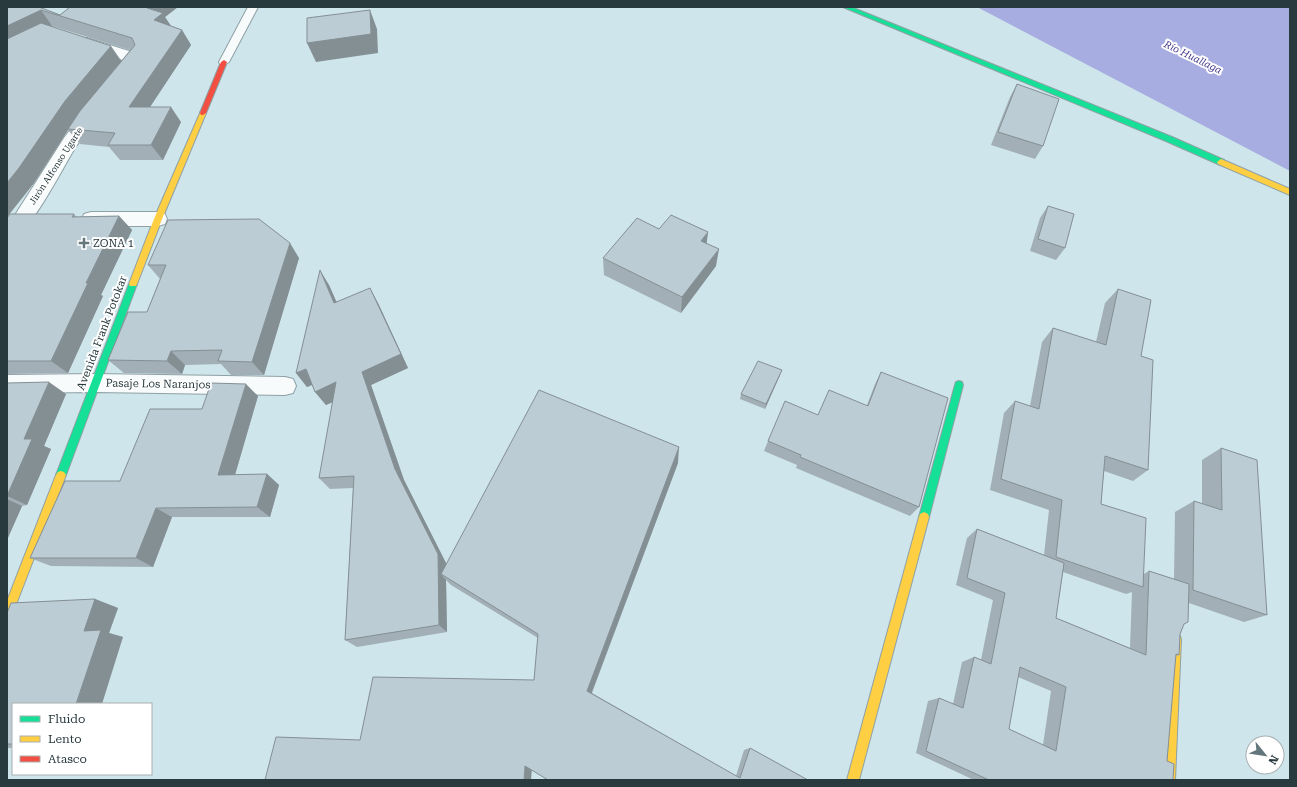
<svg xmlns="http://www.w3.org/2000/svg" width="1297" height="787" viewBox="0 0 1297 787" font-family="'Roboto Serif',serif">
<style>
.water{fill:#a7ade0}
.lines{fill:none;stroke-linecap:round;stroke-linejoin:round}
.lane-casing{stroke:#8fa1a5;stroke-width:2}
.street-casing{stroke:#8fa1a5;stroke-width:2}
.fast-casing{stroke:#8fa1a5;stroke-width:2}
.slow-casing{stroke:#8fa1a5;stroke-width:2}
.jam-casing{stroke:#8fa1a5;stroke-width:2}
.lane{fill:#f8fbfc;fill-rule:evenodd}
.street{fill:#f8fbfc;fill-rule:evenodd}
.fast{fill:#16e098;fill-rule:evenodd}
.slow{fill:#ffcf43;fill-rule:evenodd}
.jam{fill:#f24e42;fill-rule:evenodd}
.wall{fill:#a2afb6;fill-rule:evenodd}
.shaded-wall{fill:#848f94}
.building{fill:#bcccd4;stroke:#848f94;fill-rule:evenodd}
.poi-dot{fill:#63767b;stroke:#fff;stroke-width:1.5}
.labels{text-anchor:middle;dominant-baseline:central;stroke-width:4;stroke-linejoin:round;paint-order:stroke}
.far-street-label{font-size:9px;fill:#293a3f;stroke:#fff}
.far-water-label{font-size:10px;font-style:italic;fill:#41378a;stroke:#fff}
.poi-label{font-size:11px;fill:#293a3f;stroke:#fff;text-anchor:start}
.street-label{font-size:11px;fill:#293a3f;stroke:#fff}
</style>
<rect width="100%" height="100%" fill="#cee5eb"/>
<!-- water -->
<path class="water" d="M977,7H1290V171Z"/>
<g class="lines">
<defs>
<path id="lane" d="M248,7H258L229,62L224,65L220,64L219,62Z"/>
<path id="street" d="M87,38L142,55L144,59C138,68 130,79 118,76L116,72L125,61L81,46L79,43L81,40Z
M91,108L97,110L99,114L97,118C90,128 82,137 75,148C62,169 29,236 7,243V224L15,215L64,138L85,110Z
M91,212H158L165,214L167,219L165,224L158,226H91L84,224L82,219L84,214Z
M96,374L285,377L293,379L296,386L293,393L285,395L96,392L7,393V375Z"/>
<path id="fast" d="M843,7H851L1172,137L1224,160L1225,162L1221,165L1218,164L1166,141Z
M133,281L137,284L66,475L64,478L61,479L58,478L56,475L129,284Z
M959,381L962,382L963,385L929,517L928,520L924,522L920,520L919,517L955,385L956,382Z"/>
<path id="slow" d="M201,111H203L206,113L162,219L137,284L136,286H130L129,284L154,219Z
M1221,159L1290,189V195L1218,164L1217,162Z
M61,471L64,472L66,475L12,615L11,619L7,620V601L56,475L58,472Z
M924,512L928,514L929,517L859,780H847L919,517L920,514Z
M1176,635L1180,636L1181,640L1175,780H1163L1171,640L1172,636Z"/>
<path id="jam" d="M224,60L227,62L206,113L203,115H201L200,113L221,62Z"/>
</defs>
<!-- lane casing -->
<use href="#lane" class="lane-casing"/>
<!-- street casing -->
<use href="#street" class="street-casing"/>
<!-- fast casing -->
<use href="#fast" class="fast-casing"/>
<!-- slow casing -->
<use href="#slow" class="slow-casing"/>
<!-- jam casing -->
<use href="#jam" class="jam-casing"/>
<!-- lane -->
<use href="#lane" class="lane"/>
<!-- street -->
<use href="#street" class="street"/>
<!-- fast -->
<use href="#fast" class="fast"/>
<!-- slow -->
<use href="#slow" class="slow"/>
<!-- jam -->
<use href="#jam" class="jam"/>
</g>
<!-- wall -->
<path class="wall" d="M7,7H39L60,15L70,7H178L165,17L171,26L182,30L191,45L150,107L181,122L163,160H120L109,147L80,144L68,130L34,183L7,217ZM51,26H52L130,50L122,60Z
M1017,84L1043,146L1035,159L991,145L1010,97Z
M1048,206L1065,248L1056,260L1030,251L1040,218Z
M74,214L77,217L119,216L132,230L101,295L103,296L68,373L7,374V218Z
M659,229L708,232L706,243L716,266L681,313L604,275L603,258Z
M299,258L264,375H231L221,364L185,365L182,374L124,373L108,360L147,312L160,279L148,265Z
M329,285L336,301L378,303L408,368L371,385L404,480L446,563V565L678,463L592,693L736,776L744,750L750,748L808,780L532,770L360,740L534,680L538,638L451,585L446,580L447,632L357,647L345,640L353,488L330,489L319,478L333,402L326,405L315,392L312,385L307,387L296,373Z
M1118,289L1141,356L1148,470L1133,481L1104,471L1101,504L1144,574L1149,571L1174,579L1175,512L1194,501L1202,504V460L1221,448L1267,615L1244,622L1189,603L1184,624L1180,634L1179,655L1175,656L1167,761L1173,779L1174,780H974L916,753L928,701L939,698L953,704L962,662L974,657L981,660L993,600L956,585L967,538L977,529L1044,555L1049,510L990,490L1004,413L1015,401L1030,406L1042,342L1053,328L1096,342L1105,303ZM1063,572L1126,594L1132,592L1130,648L1056,618ZM1018,677L1051,691L1043,745L1009,729Z
M881,372L919,507L910,516L796,468L797,465L764,451L768,441L818,415L867,405L875,384Z
M780,375L765,409L740,399L741,394Z
M7,383L66,394L44,446L51,449L27,505L22,506L7,540Z
M258,396L235,475L267,474L279,485L270,517H172L153,567L51,566L30,558L120,481L202,409Z
M95,599L118,608L109,633L123,637L13,704V748H7V613Z"/>
<!-- shaded-wall -->
<path class="shaded-wall" d="M148,7H178L165,17L173,29L164,36L147,8Z
M41,10L52,26L7,47V26Z
M370,10L377,29L378,53L316,62L307,43Z
M182,30L191,45L140,122L129,107Z
M111,46L122,62L68,129V130L34,183L7,217V183L65,101Z
M171,107L181,122L163,160L151,145Z
M119,216L132,230L101,295L103,296L68,373L51,361L86,283Z
M708,232L706,249L701,241Z
M290,243L299,258L264,375L252,362Z
M719,249L716,266L681,313L682,297Z
M320,270L329,285L343,317L334,303Z
M370,288L378,303L408,368L371,385L404,480L446,563V577L441,574L446,580L447,632L439,625L395,469L362,372Z
M171,351L185,365L182,374L167,361Z
M306,369L317,383L307,387L296,373Z
M782,370L780,375L765,409L766,404Z
M49,382L66,394L44,446L51,449L27,505L7,496L24,439Z
M336,382L346,396L326,405L315,392Z
M246,384L258,396L232,485L218,475Z
M679,447L678,463L590,697L587,691Z
M267,474L279,485L270,517L257,507Z
M7,499L22,506L7,540Z
M156,508L172,517L153,567L136,558Z
M95,599L118,608L109,633L123,637L102,704H76L84,631Z
M525,766L532,768L531,780H524Z"/>
<!-- building -->
<path class="building" d="M7,7H39L60,15L70,7H148L147,8L163,13L154,20L182,30L129,107H171L151,145H108L115,133L68,129L80,111L135,45L132,38L41,10L7,26Z
M370,10L371,34L307,43V18Z
M41,23L111,46L65,101L19,168L7,183V39Z
M1017,84L1059,99L1043,146L998,132Z
M1048,206L1074,214L1065,248L1038,239Z
M10,214H74L72,217L119,216L86,283H88L51,361H7V218Z
M671,215L708,232L701,241L719,249L682,297L603,258L637,218L659,229Z
M259,219L290,243L252,362L218,361L222,350L171,351L167,361L108,360L128,312H147L166,265H148L168,220Z
M320,270L334,303L370,288L401,354L362,372L395,469L438,554L439,625L345,640L354,476L319,478L336,382L315,392L306,369L296,373Z
M1118,289L1151,300L1141,356L1153,360L1148,470L1105,456L1101,504L1146,518L1143,587L1056,557L1062,500L1001,479L1015,401L1039,409L1053,328L1106,345Z
M758,361L782,370L766,404L741,394Z
M881,372L948,398L919,507L800,457L801,455L768,441L785,401L818,415L829,390L868,406Z
M49,382L24,439H32L7,496V383Z
M211,383L246,384L218,475L267,474L257,507L156,508L136,558H30L65,481H120L150,409H202Z
M539,390L679,447L587,691L740,778L750,748L808,780H548L525,766L524,780H265L276,737L360,740L373,677L534,680L538,634L441,574Z
M1221,448L1257,460L1267,615L1193,590L1194,501L1222,510Z
M977,529L1064,563L1056,618L1146,655L1149,571L1189,584L1188,622L1184,624L1180,634L1179,655L1176,654L1167,761L1174,764L1173,779L1174,780H989L926,751L939,698L963,708L974,657L991,664L1005,593L967,578ZM1020,667L1066,687L1056,751L1009,729Z
M95,599L84,631L101,630L76,704H13V744H7V613L11,603Z"/>
<!-- markers -->
<path class="poi-dot" d="M82 237h4v4h4v4h-4v4h-4v-4h-4v-4h4z"/>
<g class="labels">
<!-- far-street labels -->
<g class="far-street-label">
<text transform="translate(56 166) rotate(-57)">Jirón Alfonso Ugarte</text>
</g>
<!-- far-water labels -->
<g class="far-water-label">
<text transform="translate(1193 57) rotate(26)">Río Huallaga</text>
</g>
<!-- poi labels -->
<g class="poi-label">
<text x="93" y="243">ZONA 1</text>
</g>
<!-- street labels -->
<g class="street-label">
<text transform="translate(102 333) rotate(-69)">Avenida Frank Potokar</text>
<text transform="translate(158 384) rotate(1)">Pasaje Los Naranjos</text>
</g>
</g>
<!-- border -->
<rect width="1297" height="787" fill="none" stroke="#293a3f" stroke-width="16"/>
<!-- legend -->
<rect x="12" y="703" width="140" height="72" fill="#ffffff" stroke="#a9b0b2"/>
<rect x="20" y="716" width="20" height="6" fill="#16e098" stroke="#a9b0b2"/>
<text x="48" y="723" font-size="12" fill="#293a3f">Fluido</text>
<rect x="20" y="736" width="20" height="6" fill="#ffcf43" stroke="#a9b0b2"/>
<text x="48" y="743" font-size="12" fill="#293a3f">Lento</text>
<rect x="20" y="756" width="20" height="6" fill="#f24e42" stroke="#a9b0b2"/>
<text x="48" y="763" font-size="12" fill="#293a3f">Atasco</text>
<!-- north arrow -->
<g transform="translate(1265 755) rotate(120)"><circle r="19" fill="#ffffff" stroke="#a9b0b2"/>
<path d="M0-3L7 15L0 10L-7 15Z" fill="#63767b"/>
<text y="-6" font-size="11" font-weight="bold" text-anchor="middle" fill="#293a3f">N</text>
</g>
</svg>
